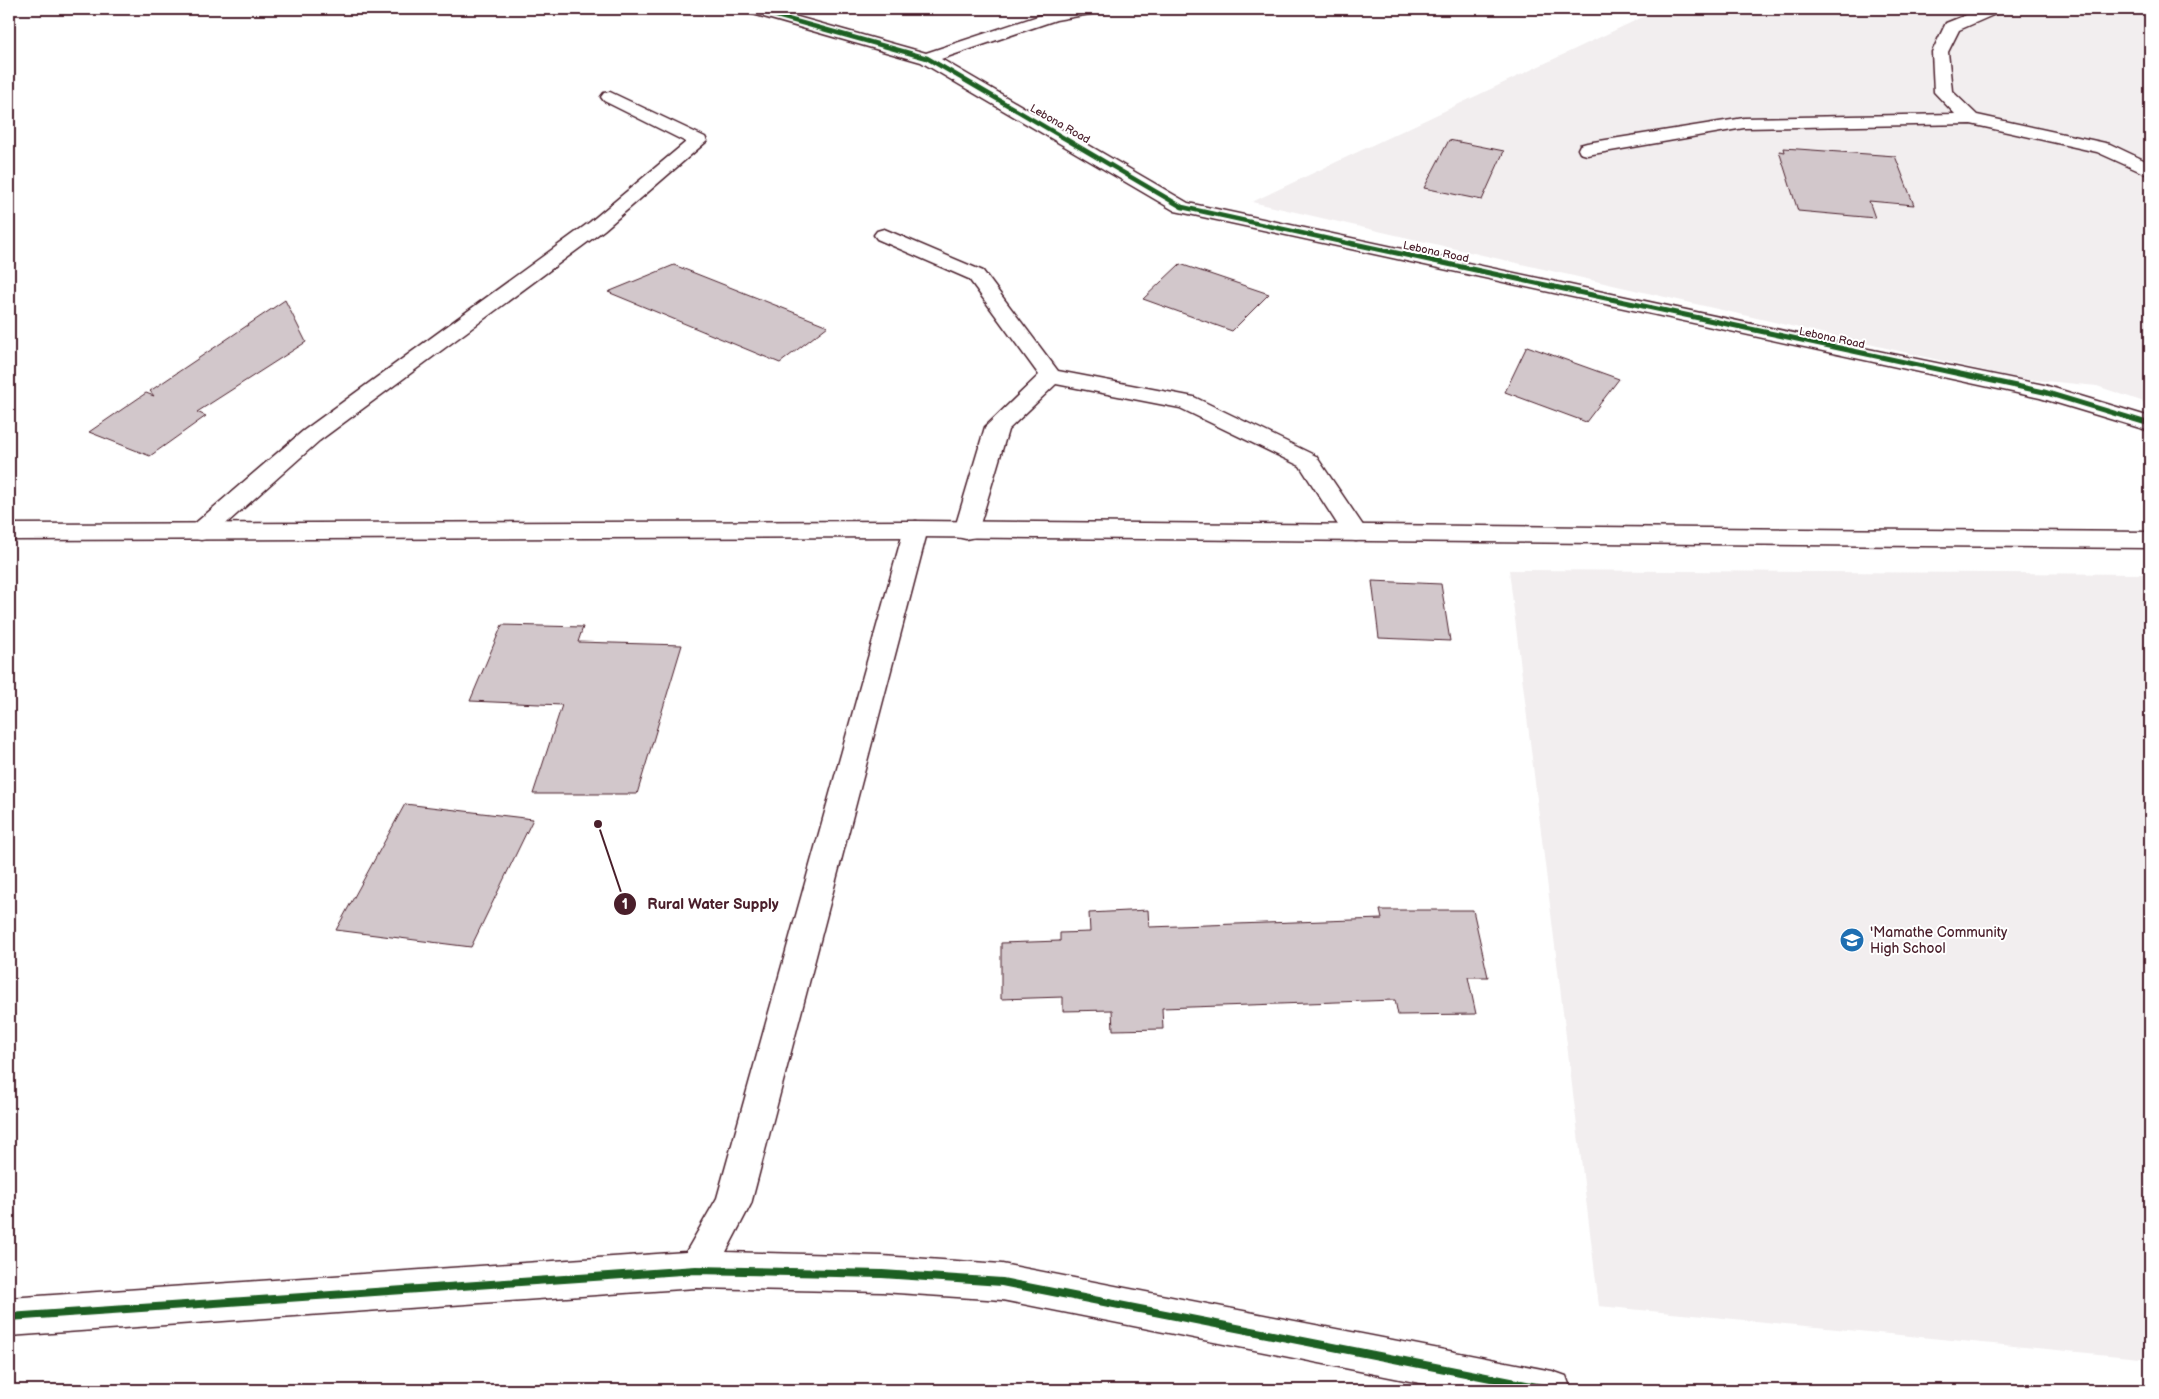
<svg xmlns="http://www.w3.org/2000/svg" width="2159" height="1399" viewBox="0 0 2159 1399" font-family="'Balsamiq Sans',sans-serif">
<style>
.built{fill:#f2eeef}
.building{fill:#d2c7cb;stroke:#4a1f2b}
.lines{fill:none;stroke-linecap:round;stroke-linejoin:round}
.lane-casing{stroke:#4a1f2b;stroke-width:3}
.street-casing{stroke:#4a1f2b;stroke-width:3}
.secondary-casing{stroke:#4a1f2b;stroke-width:3}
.lane{fill:#fff;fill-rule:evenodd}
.street{fill:#fff;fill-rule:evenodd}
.secondary{fill:#fff;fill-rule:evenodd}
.cycleway-far2-casing{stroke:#fff;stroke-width:6}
.cycleway-far1-casing{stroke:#fff;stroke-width:8}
.cycleway-casing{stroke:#fff;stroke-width:11}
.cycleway-far2{stroke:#1b5e20;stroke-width:4.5}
.cycleway-far1{stroke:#1b5e20;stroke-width:5}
.cycleway{stroke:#1b5e20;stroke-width:8}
.labels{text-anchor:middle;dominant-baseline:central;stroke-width:4;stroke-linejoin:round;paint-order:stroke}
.far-street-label{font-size:11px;fill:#4a1f2b;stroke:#fff}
.poi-label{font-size:14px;fill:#4a1f2b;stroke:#fff;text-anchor:start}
.leader{fill:none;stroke:#4a1f2b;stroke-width:2}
.callout-dot{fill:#4a1f2b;stroke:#fff;stroke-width:2}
.mark-label{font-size:15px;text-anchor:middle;font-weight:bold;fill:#fff}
.callout-label{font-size:15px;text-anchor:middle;font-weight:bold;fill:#4a1f2b;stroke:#fff;stroke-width:4;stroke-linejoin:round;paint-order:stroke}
</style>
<rect width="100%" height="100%" fill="#fff"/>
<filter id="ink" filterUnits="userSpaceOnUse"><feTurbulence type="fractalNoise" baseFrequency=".02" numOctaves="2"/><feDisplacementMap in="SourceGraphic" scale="10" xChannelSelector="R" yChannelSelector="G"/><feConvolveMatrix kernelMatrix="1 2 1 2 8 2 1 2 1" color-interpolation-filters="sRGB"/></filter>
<g filter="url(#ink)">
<!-- built -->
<path class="built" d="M1674,9H2150V404L2097,386L2017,378L1252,202L1645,16Z
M1509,570L2150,574V1359L1599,1306Z"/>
<!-- building -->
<path class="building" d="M1449,140L1504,151L1482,200L1424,188Z
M1784,148L1895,156L1914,205L1869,201L1875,218L1798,211L1779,151L1785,152Z
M1180,264L1269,294L1232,331L1143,299Z
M674,265L828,326L780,363L608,292Z
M285,300L306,342L197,412L206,416L150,456L89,432L146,393L154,396L150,391Z
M1527,346L1619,379L1586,422L1505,392Z
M1372,581L1441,584L1450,641L1379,638Z
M502,625L583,627L578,642L682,645L637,794H533L562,705L470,701Z
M405,804L533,819L471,947L336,930Z
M1148,910L1149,927L1382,919L1380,910H1473L1488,977H1468L1476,1014L1398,1015L1395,1000L1162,1008L1163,1029L1113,1030L1112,1010L1063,1011V997L1001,999V943L1060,941V933L1090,932L1089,913Z"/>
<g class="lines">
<defs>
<path id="lane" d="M1981,9H2002L2000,12L1959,30L1948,52L1952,91L1977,115L2110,144L2150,163V176L2097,152L1971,124L1744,128L1587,155L1580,153L1578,149L1580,145L1587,143L1744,118L1955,114L1934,92L1932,52L1944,27L1946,23Z
M610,92L705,137L707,141L604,230L319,441L210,538L201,540L192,538L189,532L192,526L303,431L590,222L686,142L604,101L601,97L604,93Z
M884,229L983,271L1058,371L1194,397L1316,456L1368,533L1365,539L1356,541L1347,539L1300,466L1180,408L1056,384L1008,430L978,531L975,537L966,539L957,537L954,531L985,427L1039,375L969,279L877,239L874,235L877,231Z"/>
<path id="street" d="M744,9H769L926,53L1053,11L1103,9L1101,12L1056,20L941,59L1188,203L1868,349L2044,385L2150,417V431L2040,398L1175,211L921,62L746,12Z
M916,521L925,523L928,529L751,1204L726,1252L882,1256L1002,1264L1552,1371L1566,1376L1571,1390H1455L1002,1300L882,1292L696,1288L9,1336V1298L686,1252L717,1198L904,529L907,523Z"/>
<path id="secondary" d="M916,521L2150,532V548L916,537L9,540V524Z"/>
</defs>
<!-- lane casing -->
<use href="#lane" class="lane-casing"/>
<!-- street casing -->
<use href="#street" class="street-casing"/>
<!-- secondary casing -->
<use href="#secondary" class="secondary-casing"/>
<!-- lane -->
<use href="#lane" class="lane"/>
<!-- street -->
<use href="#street" class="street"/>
<!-- secondary -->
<use href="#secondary" class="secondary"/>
<defs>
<path id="cycleway-far2" d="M752,9L927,58L1182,207L1356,245"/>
<path id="cycleway-far1" d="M1350,243L2044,392L2150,424"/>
<path id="cycleway" d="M9,1317L696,1270L882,1274L1002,1282L1552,1390"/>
</defs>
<!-- cycleway-far2 casing -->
<use href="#cycleway-far2" class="cycleway-far2-casing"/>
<!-- cycleway-far1 casing -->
<use href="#cycleway-far1" class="cycleway-far1-casing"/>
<!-- cycleway casing -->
<use href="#cycleway" class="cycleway-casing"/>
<!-- cycleway-far2 -->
<use href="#cycleway-far2" class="cycleway-far2"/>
<!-- cycleway-far1 -->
<use href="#cycleway-far1" class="cycleway-far1"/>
<!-- cycleway -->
<use href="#cycleway" class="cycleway"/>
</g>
</g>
<!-- icons -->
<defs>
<symbol id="school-disc" viewBox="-11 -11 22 22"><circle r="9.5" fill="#1f6fb2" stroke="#fff"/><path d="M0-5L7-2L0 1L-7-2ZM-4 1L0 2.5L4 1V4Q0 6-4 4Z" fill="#fff"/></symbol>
</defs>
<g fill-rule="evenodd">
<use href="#school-disc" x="1838" y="926" width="28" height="28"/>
</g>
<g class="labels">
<!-- far-street labels -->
<g class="far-street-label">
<text transform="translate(1060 124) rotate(30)">Lebona Road</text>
<text transform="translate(1436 252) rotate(12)">Lebona Road</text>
<text transform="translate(1832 338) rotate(12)">Lebona Road</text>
</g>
<!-- poi labels -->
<g class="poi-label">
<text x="1870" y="932">'Mamathe Community<tspan x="1870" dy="16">High School</tspan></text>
</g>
</g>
<!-- callouts -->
<path class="leader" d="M598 824L625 904"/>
<g class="callout-dot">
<circle cx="598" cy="824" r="5"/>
<circle cx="625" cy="904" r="12"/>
</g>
<g class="mark-label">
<text x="625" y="909">1</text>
</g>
<g class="callout-label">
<text x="713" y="909">Rural Water Supply</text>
</g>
<!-- margin -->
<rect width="2159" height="1399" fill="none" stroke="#fff" stroke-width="30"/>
<rect x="15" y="15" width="2129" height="1369" fill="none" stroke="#4a1f2b" stroke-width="2" filter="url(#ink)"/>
</svg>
